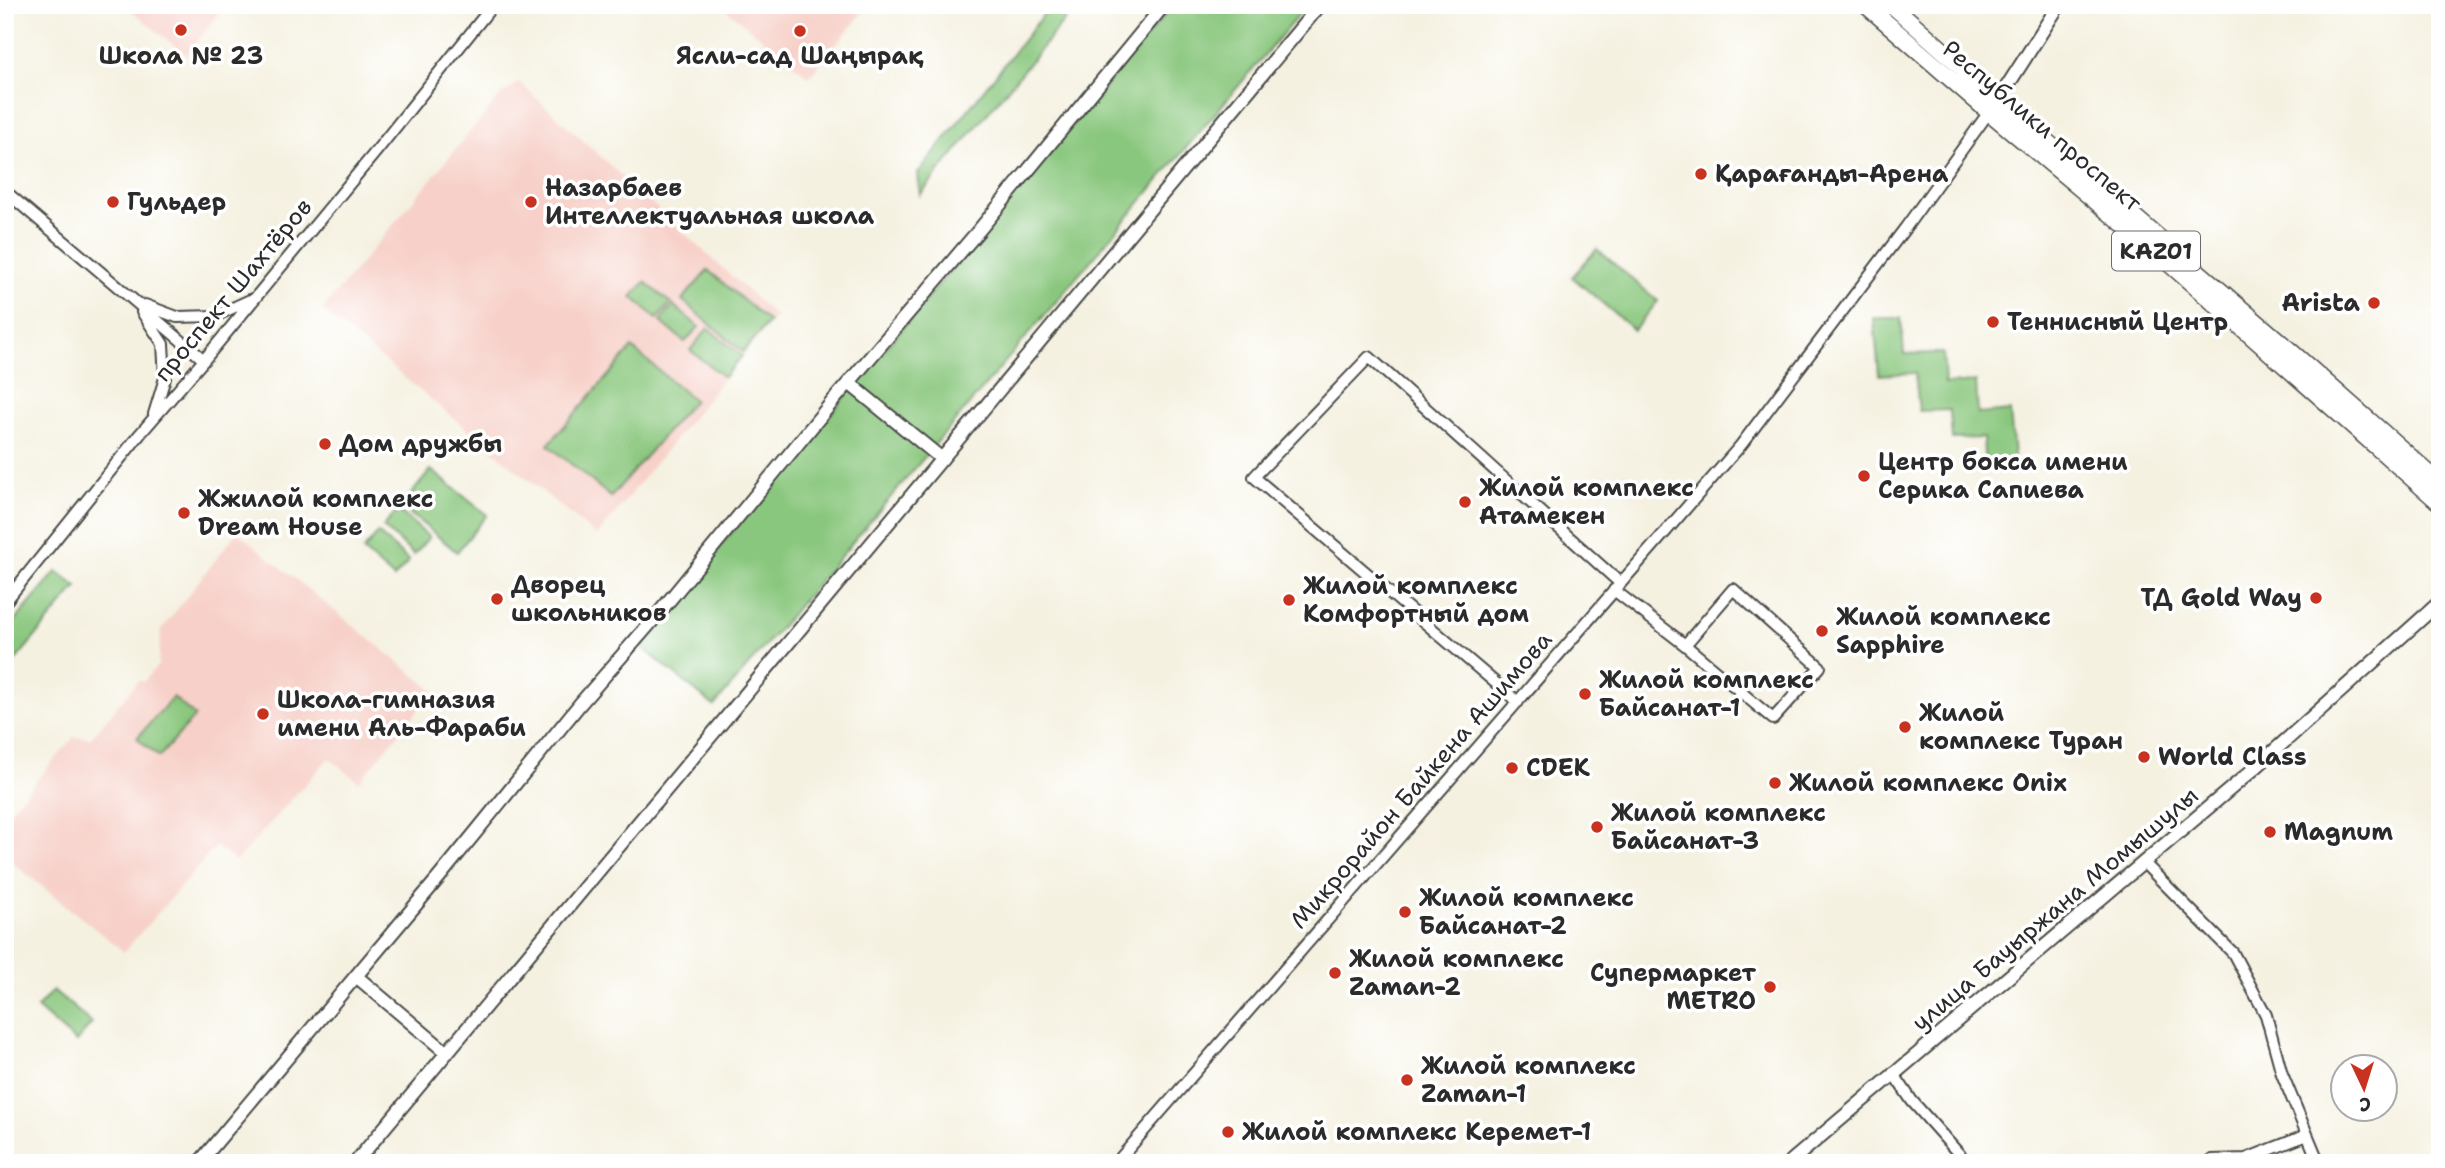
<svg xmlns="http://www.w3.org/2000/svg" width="2445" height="1168" viewBox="0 0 2445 1168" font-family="'Shantell Sans',sans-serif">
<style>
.built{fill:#f7d1c9}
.green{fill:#8ac77e;stroke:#5a7954;stroke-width:2}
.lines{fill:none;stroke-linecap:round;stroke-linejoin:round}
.minor-casing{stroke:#494946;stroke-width:14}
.major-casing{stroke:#494946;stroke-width:16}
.highway-casing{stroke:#494946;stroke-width:19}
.minor{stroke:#fff;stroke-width:10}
.major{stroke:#fff;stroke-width:12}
.highway{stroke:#fff;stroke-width:16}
.poi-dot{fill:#c8321e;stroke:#fff;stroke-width:2.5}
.labels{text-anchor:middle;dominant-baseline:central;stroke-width:7;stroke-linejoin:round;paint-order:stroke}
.shield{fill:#fff;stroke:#6b6b6b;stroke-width:2}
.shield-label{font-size:23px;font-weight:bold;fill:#2b2b2b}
.poi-label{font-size:24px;font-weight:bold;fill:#2b2b2b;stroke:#fff;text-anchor:start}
.street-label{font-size:24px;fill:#2b2b2b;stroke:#fff}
</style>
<rect width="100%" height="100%" fill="#fff"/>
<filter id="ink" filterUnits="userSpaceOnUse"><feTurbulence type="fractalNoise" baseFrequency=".0143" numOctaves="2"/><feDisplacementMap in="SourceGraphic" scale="14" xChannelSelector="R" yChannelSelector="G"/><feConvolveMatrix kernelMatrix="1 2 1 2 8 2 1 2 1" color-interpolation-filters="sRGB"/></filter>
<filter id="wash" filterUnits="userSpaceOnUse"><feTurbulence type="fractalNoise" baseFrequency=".00686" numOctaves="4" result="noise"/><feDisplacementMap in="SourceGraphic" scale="28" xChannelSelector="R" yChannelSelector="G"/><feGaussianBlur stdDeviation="1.57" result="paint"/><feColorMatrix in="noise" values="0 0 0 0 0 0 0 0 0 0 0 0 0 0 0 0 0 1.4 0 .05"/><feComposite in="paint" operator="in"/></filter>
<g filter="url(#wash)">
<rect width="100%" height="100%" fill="#f5f1e1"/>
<!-- built -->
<path class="built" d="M125,5H226L186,55Z
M721,5H869L809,77Z
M519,82L776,317L769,322L597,536L322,310L501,95Z
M237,532L434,691L359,782L329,758L236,861L216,846L124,952L5,857V817L74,737L91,738L139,680L143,682L158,665L161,630Z"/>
<!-- green -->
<path class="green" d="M1051,5H1077L920,195L918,173Z
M1173,5H1307L714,706L638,644Z
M1597,249L1658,301L1634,330L1572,277Z
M708,270L769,322L743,352L682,300Z
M645,282L671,303L657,319L632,297Z
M673,305L699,327L685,342L660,321Z
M1901,318L1904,354L1943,353L1945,384L1976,382L1978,414L2010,411L2015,468L1985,469L1983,438L1952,439L1950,410L1919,411L1915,373L1879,375L1874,318Z
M708,328L742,356L724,377L690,350Z
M632,348L694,400L611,497L548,445Z
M431,470L487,515L457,552L401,506Z
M398,510L429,537L414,555L383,527Z
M378,533L409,561L394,578L363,551Z
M57,571L77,587L5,673V633Z
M173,697L195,716L159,757L137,738Z
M53,990L92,1023L76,1042L37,1008Z"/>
</g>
<g filter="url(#ink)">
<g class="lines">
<defs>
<path id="minor" d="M5,191L204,360
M145,305L177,317L215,316L250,300
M142,312L163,344L165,378L154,414
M1614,590L1685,645L1773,719L1820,667L1733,589L1685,645
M5,602L140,434L204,360L378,149L493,5
M1518,702L1254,477L1369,357L1620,583
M2144,863L2233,953L2266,1015L2282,1074L2319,1163
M1893,1073L1912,1101L1967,1163
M1116,1163L1741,445L1906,227L1989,112
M2209,1163L2212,1160L2246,1159L2307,1135"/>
<path id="major" d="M1995,105L2059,5
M849,383L942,459
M356,976L447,1053
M199,1163L440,876L580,704L659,613L833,401L980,229L1164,5
M355,1163L1320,5
M1789,1163L2255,768L2440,602"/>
<path id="highway" d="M1866,5L1989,112L2154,250L2440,503
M1892,5L2018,117L2287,348L2440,483"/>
</defs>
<!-- minor casing -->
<use href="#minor" class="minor-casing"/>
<!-- major casing -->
<use href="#major" class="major-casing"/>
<!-- highway casing -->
<use href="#highway" class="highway-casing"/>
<!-- minor -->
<use href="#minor" class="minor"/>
<!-- major -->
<use href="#major" class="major"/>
<!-- highway -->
<use href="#highway" class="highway"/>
</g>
</g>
<!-- markers -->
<g class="poi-dot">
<circle cx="181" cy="30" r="7"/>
<circle cx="800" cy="31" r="7"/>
<circle cx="1701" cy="174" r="7"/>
<circle cx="113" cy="202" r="7"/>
<circle cx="531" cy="202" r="7"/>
<circle cx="2374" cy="303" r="7"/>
<circle cx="1993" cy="322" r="7"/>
<circle cx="325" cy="444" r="7"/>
<circle cx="1864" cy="476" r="7"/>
<circle cx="1465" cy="502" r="7"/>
<circle cx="184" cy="513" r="7"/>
<circle cx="2316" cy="598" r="7"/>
<circle cx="497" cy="599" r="7"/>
<circle cx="1289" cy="600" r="7"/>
<circle cx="1822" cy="631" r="7"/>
<circle cx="1585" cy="694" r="7"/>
<circle cx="263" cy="714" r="7"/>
<circle cx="1905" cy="727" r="7"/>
<circle cx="2144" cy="757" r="7"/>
<circle cx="1512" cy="768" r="7"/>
<circle cx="1775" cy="783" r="7"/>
<circle cx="1597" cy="827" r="7"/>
<circle cx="2270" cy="832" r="7"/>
<circle cx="1405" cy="912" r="7"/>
<circle cx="1335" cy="973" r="7"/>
<circle cx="1770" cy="987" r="7"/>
<circle cx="1407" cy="1080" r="7"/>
<circle cx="1228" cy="1132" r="7"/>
</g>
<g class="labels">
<!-- shield labels -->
<rect class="shield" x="2112" y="231.5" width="88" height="39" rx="5"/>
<g class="shield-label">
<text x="2156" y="251">KАZ01</text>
</g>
<!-- poi labels -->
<g class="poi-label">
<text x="181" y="56" text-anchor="middle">Школа № 23</text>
<text x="800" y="56" text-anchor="middle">Ясли-сад Шаңырақ</text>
<text x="1715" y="174">Қарағанды-Арена</text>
<text x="545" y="188">Назарбаев<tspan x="545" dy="28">Интеллектуальная школа</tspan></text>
<text x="127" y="202">Гульдер</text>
<text x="2360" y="303" text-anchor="end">Arista</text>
<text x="2007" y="322">Теннисный Центр</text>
<text x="339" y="444">Дом дружбы</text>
<text x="1878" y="462">Центр бокса имени<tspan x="1878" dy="28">Серика Сапиева</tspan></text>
<text x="1479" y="488">Жилой комплекс<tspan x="1479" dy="28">Атамекен</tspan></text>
<text x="198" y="499">Жжилой комплекс<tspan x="198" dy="28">Dream House</tspan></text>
<text x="511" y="585">Дворец<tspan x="511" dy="28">школьников</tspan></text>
<text x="1303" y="586">Жилой комплекс<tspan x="1303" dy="28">Комфортный дом</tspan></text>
<text x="2302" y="598" text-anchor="end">ТД Gold Way</text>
<text x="1836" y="617">Жилой комплекс<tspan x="1836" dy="28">Sapphire</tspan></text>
<text x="1599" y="680">Жилой комплекс<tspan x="1599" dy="28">Байсанат-1</tspan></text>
<text x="277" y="700">Школа-гимназия<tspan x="277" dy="28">имени Аль-Фараби</tspan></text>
<text x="1919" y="713">Жилой<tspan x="1919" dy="28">комплекс Туран</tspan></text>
<text x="2158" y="757">World Class</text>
<text x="1526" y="768">CDEK</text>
<text x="1789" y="783">Жилой комплекс Onix</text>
<text x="1611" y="813">Жилой комплекс<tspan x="1611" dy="28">Байсанат-3</tspan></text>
<text x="2284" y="832">Magnum</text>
<text x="1419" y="898">Жилой комплекс<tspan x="1419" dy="28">Байсанат-2</tspan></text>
<text x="1349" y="959">Жилой комплекс<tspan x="1349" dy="28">Zaman-2</tspan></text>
<text x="1756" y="973" text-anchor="end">Супермаркет<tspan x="1756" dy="28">METRO</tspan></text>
<text x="1421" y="1066">Жилой комплекс<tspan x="1421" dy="28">Zaman-1</tspan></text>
<text x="1242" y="1132">Жилой комплекс Керемет-1</text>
</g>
<!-- street labels -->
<g class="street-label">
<text transform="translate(2042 126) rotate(40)">Республики проспект</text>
<text transform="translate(233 290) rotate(-50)">проспект Шахтёров</text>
<text transform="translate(1421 780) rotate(-49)">Микрорайон Байкена Ашимова</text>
<text transform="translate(2055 909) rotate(-40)">улица Бауыржана Момышулы</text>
</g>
</g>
<!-- margin -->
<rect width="2445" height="1168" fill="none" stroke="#fff" stroke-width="28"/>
<!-- north arrow -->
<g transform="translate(2364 1088) rotate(176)"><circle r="33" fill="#ffffff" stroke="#aaaaaa" stroke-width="2"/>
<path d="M0-5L12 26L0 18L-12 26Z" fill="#c8321e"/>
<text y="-10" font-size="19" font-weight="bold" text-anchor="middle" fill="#2b2b2b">С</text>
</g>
</svg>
